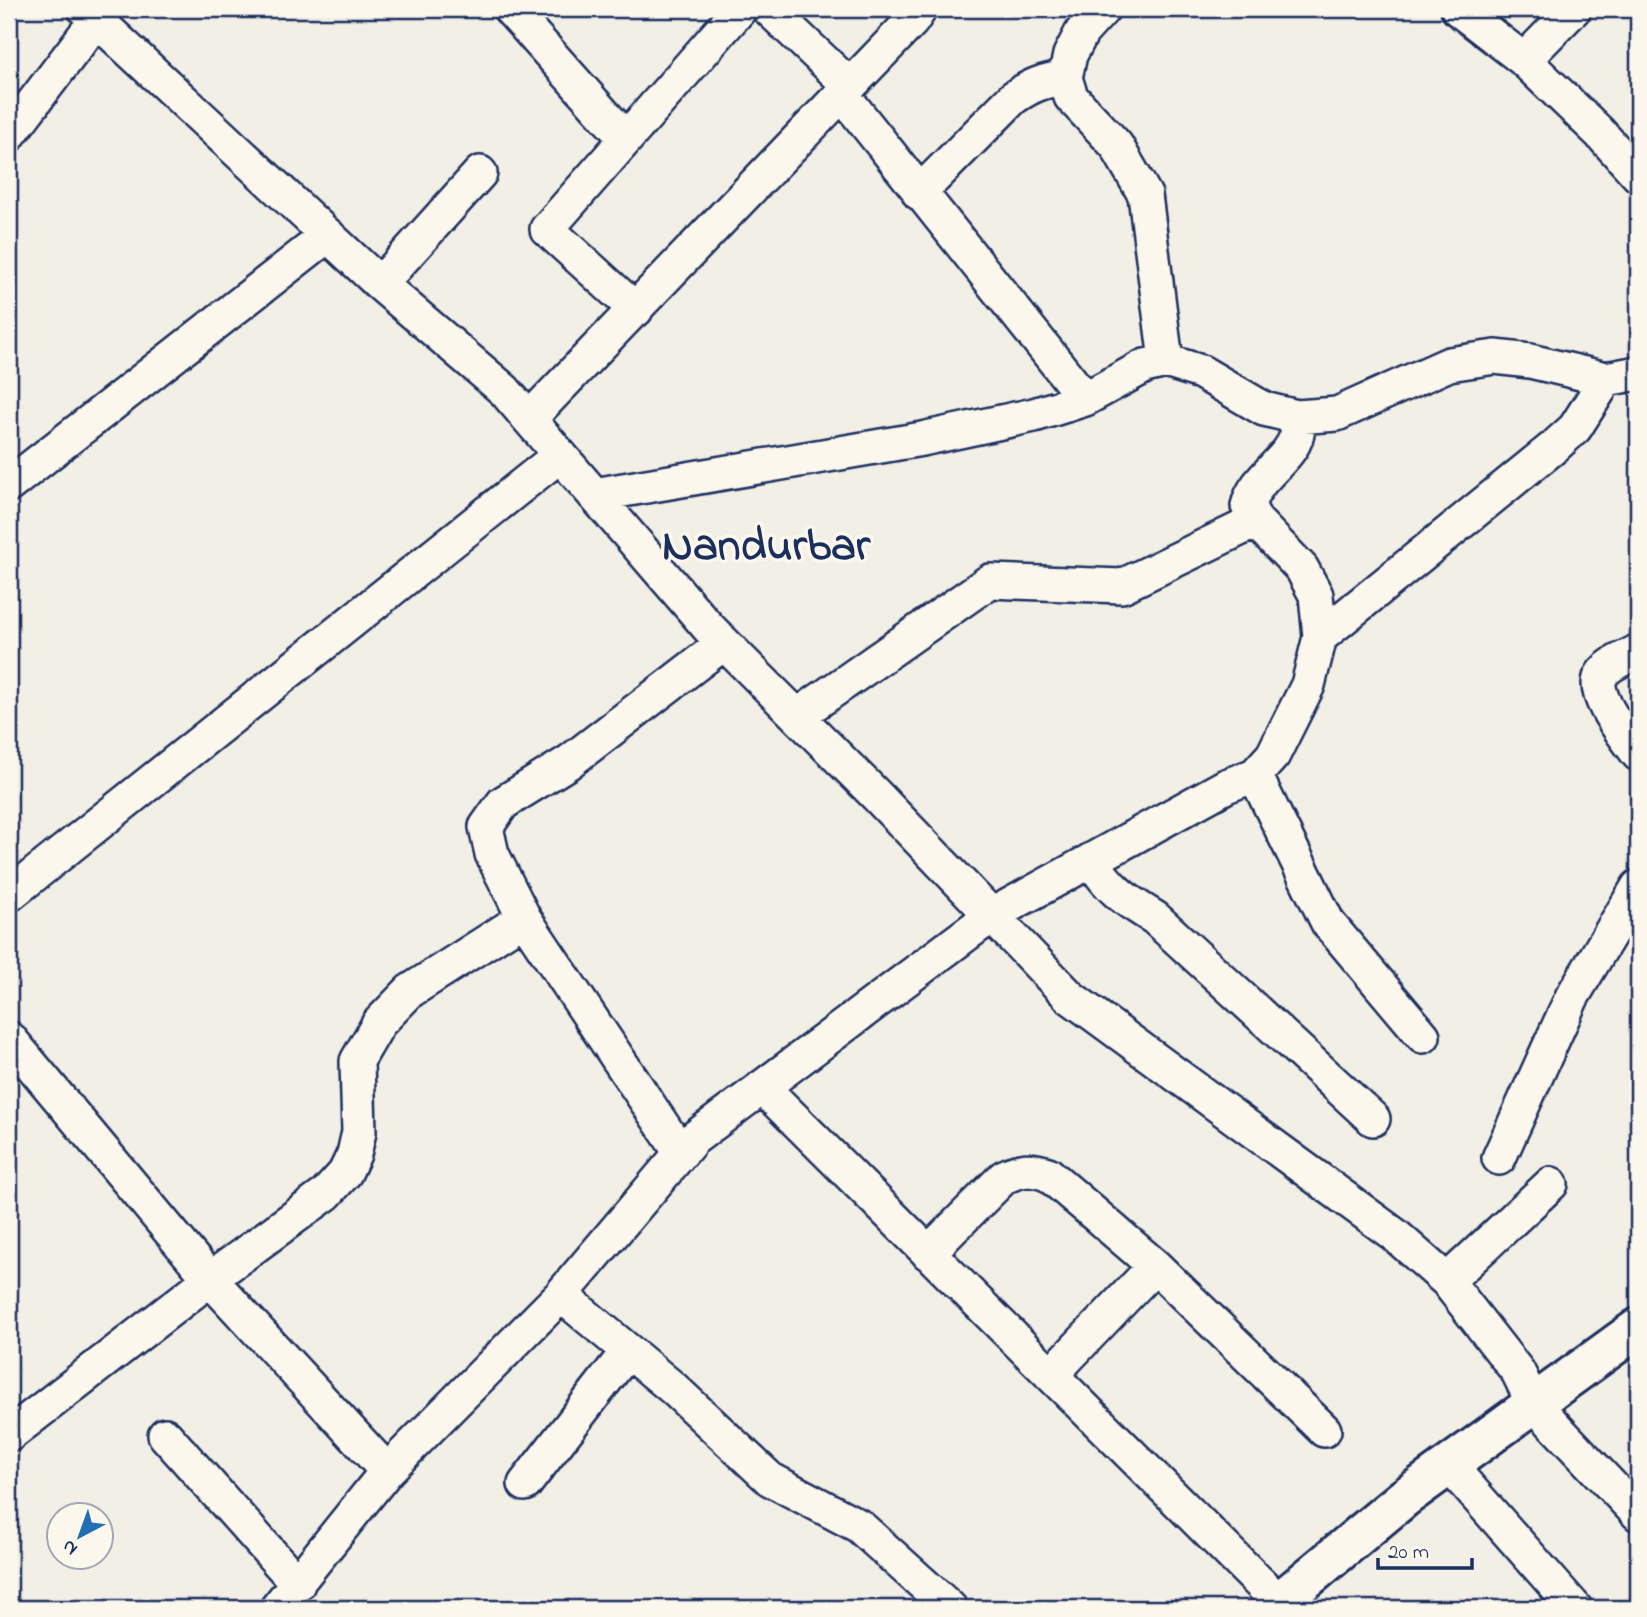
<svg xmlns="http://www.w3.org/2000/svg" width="1647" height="1617" viewBox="0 0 1647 1617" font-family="'Indie Flower',sans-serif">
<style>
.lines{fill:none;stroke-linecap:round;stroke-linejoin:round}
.street-casing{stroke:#1b2f5e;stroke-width:38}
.secondary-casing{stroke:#1b2f5e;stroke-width:44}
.street{stroke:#fbf7ec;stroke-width:33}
.secondary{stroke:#fbf7ec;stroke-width:38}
.labels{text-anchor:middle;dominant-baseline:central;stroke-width:7;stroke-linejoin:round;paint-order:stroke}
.town-label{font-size:46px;font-weight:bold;fill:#1b2f5e;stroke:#fbf7ec}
</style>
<rect width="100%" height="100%" fill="#f2efe6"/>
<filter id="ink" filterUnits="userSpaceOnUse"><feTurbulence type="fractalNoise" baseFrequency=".0143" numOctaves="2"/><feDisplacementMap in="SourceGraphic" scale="14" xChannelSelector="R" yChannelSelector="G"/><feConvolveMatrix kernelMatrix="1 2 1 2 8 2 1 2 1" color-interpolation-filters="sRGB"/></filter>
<g filter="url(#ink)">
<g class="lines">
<defs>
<path id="street" d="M85,9L380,284L504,390L709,628L877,796L1070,997L1395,1235L1447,1281L1518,1372L1533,1403L1638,1514
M510,9L626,139
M769,9L850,86
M1103,9L1082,32L1070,55L1065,78L1071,97L1116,145L1145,195L1166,361
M1458,9L1524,60L1599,132L1638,175
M1524,60L1574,9
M842,94L1085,399
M9,135L97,19
M919,193L1013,98C1030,86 1044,80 1065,78
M380,284L480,173
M636,310L547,229L740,9
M529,419L912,21L920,9
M9,485L328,235
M594,495L922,439L1034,415L1085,399L1145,366L1166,361L1201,372L1264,409L1297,417L1337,414L1449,364L1495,357L1530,361L1606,379L1638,373
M1320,637L1554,447L1575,428L1606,379
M1638,651C1627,658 1607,664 1601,676C1590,695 1627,738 1638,754
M797,716L990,581L1122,586L1256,521
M1255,775L1328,923L1423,1036
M1091,860C1111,891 1124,899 1155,918L1373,1119
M9,895L560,455
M9,1038L210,1279L387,1471
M762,1087L1279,1602
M681,1153L524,918L492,854L486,827L503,803L569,762L724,643
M1499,1158L1572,997L1638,887
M928,1253L1004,1177C1021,1169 1031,1168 1048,1174L1155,1266L1324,1430
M1447,1281L1551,1184
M561,1295L674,1389L770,1479L859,1526L950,1608
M1051,1375L1155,1266
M9,1435L210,1279L326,1194L345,1173L354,1154L359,1132L357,1061L379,1023L410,991L524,918
M165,1435L298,1584
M1449,1465L1575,1608
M525,1484L628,1351
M277,1608L387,1471L561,1295L693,1139L992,915L1226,786L1255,775L1273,755L1308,685L1320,637L1316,595L1302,569L1256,521L1248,506C1255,476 1291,460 1297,434C1298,429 1297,423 1297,417"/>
<path id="secondary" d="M1272,1608L1404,1498L1638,1328"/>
</defs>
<!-- street casing -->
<use href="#street" class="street-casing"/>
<!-- secondary casing -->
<use href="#secondary" class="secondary-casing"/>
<!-- street -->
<use href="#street" class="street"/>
<!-- secondary -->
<use href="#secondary" class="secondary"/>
</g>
</g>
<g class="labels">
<!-- town labels -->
<g class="town-label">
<text x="766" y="547">Nandurbar</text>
</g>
</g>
<!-- margin -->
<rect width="1647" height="1617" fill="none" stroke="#fbf7ec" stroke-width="35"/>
<rect x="18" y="18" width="1612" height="1582" fill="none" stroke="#1b2f5e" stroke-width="2.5" filter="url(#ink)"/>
<!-- north arrow -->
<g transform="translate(80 1536) rotate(221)"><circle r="33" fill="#fbf7ec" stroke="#a1a7b3" stroke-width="2"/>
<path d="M0-5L12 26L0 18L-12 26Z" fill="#1f6fb2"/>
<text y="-10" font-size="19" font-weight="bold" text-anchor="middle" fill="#1b2f5e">N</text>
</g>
<!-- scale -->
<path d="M1378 1558v10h94v-10" fill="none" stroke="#1b2f5e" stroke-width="3.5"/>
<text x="1388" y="1558" font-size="21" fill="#1b2f5e" stroke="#fbf7ec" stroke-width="5" paint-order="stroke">20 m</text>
</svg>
